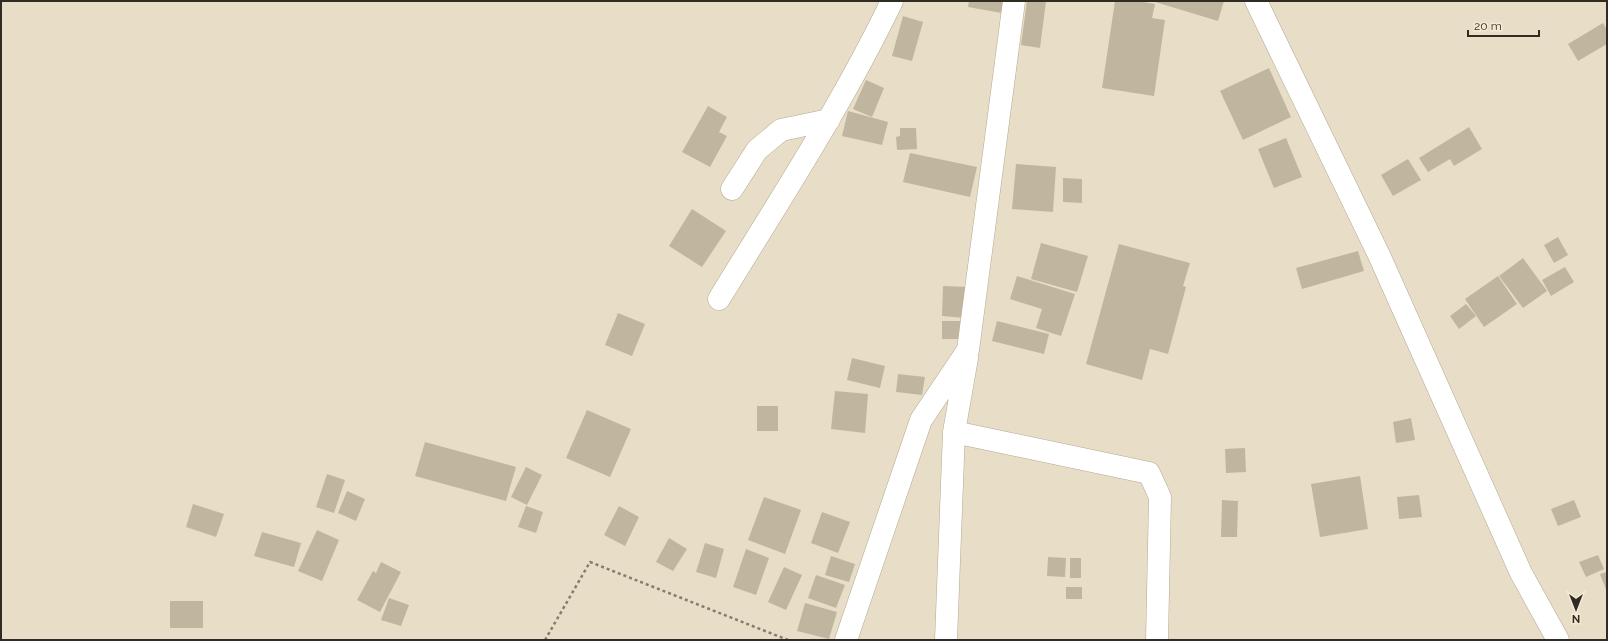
<svg xmlns="http://www.w3.org/2000/svg" width="1608" height="641" viewBox="0 0 1608 641" font-family="Raleway,sans-serif">
<style>
.building{fill:#c0b6a0}
.lines{fill:none;stroke-linecap:round;stroke-linejoin:round}
.minor-casing{stroke:#b3a993;stroke-width:23}
.path{stroke:#847d6e;stroke-width:2.5;stroke-dasharray:3 3;stroke-linecap:butt}
.minor{stroke:#fff;stroke-width:22}
</style>
<rect width="100%" height="100%" fill="#e8ddc6"/>
<!-- building -->
<path class="building" d="M969,1H1003L1002,13L968,7Z
M1027,1H1046L1040,48L1021,45Z
M1115,1H1138L1155,4L1152,18L1165,20L1154,96L1102,88Z
M1152,1H1224L1218,21Z
M903,16L923,22L912,61L892,56Z
M1603,23L1607,30V44L1578,61L1568,44Z
M1269,68L1291,117L1243,140L1220,91Z
M866,80L884,88L872,117L853,109Z
M708,106L727,117L719,132L727,136L710,167L682,152Z
M848,111L888,122L882,145L842,136Z
M1469,127L1482,149L1454,166L1450,159L1428,172L1419,158Z
M900,128H916L917,149L897,150L896,137L900,136Z
M1286,138L1302,177L1274,188L1258,149Z
M910,153L977,167L970,197L903,182Z
M1408,159L1421,180L1393,196L1381,175Z
M1016,164L1056,167L1053,212L1012,209Z
M1063,178L1082,179V203L1063,202Z
M692,209L726,231L702,267L669,246Z
M1558,237L1568,255L1554,263L1544,245Z
M1041,243L1088,256L1077,292L1031,279Z
M1119,244L1190,263L1183,286L1186,287L1168,354L1150,349L1142,380L1086,364Z
M1358,251L1364,271L1302,289L1296,268Z
M1523,258L1547,291L1523,308L1499,276Z
M1565,267L1574,282L1551,296L1542,280Z
M1017,276L1075,294L1061,336L1036,328L1042,309L1010,299Z
M1498,276L1517,304L1484,327L1465,299Z
M943,286L967,287L965,318L942,316Z
M1466,304L1476,316L1459,329L1450,316Z
M618,313L645,324L632,356L605,345Z
M942,321H961L960,339H942Z
M997,321L1049,334L1044,354L992,341Z
M852,358L885,366L880,388L847,380Z
M898,374L925,377L922,395L896,392Z
M835,391L868,394L865,433L831,429Z
M757,406H778V431H757Z
M587,410L631,429L610,477L566,458Z
M1411,418L1415,440L1396,443L1393,422Z
M425,442L516,467L506,501L415,476Z
M1245,448L1246,472L1226,473L1225,449Z
M526,467L542,475L527,505L511,497Z
M327,474L345,480L334,513L316,507Z
M1360,476L1368,529L1320,537L1311,484Z
M347,491L365,499L356,521L338,513Z
M1419,495L1422,517L1399,519L1397,497Z
M764,497L801,510L785,554L748,540Z
M1222,500L1238,501L1237,537H1221Z
M1574,500L1581,517L1558,526L1551,509Z
M193,504L224,514L216,537L186,527Z
M526,506L543,512L536,533L518,527Z
M619,506L639,517L625,546L604,535Z
M822,512L850,522L838,553L811,543Z
M317,530L339,540L322,581L298,571Z
M262,532L301,543L294,567L254,556Z
M669,538L687,549L673,571L656,562Z
M705,543L724,549L716,578L696,572Z
M746,549L769,558L756,595L733,587Z
M1598,555L1604,569L1586,577L1579,562Z
M831,556L855,564L849,582L825,575Z
M1048,557L1066,558L1065,577L1047,576Z
M1070,558H1081V578H1070Z
M381,562L401,572L380,612L357,600L373,571L376,573Z
M784,567L802,575L786,610L768,602Z
M1607,572V592L1600,574Z
M816,575L845,585L836,608L808,598Z
M1066,587H1082V599H1066Z
M389,598L409,605L401,626L381,620Z
M170,601H203V628H170Z
M805,603L837,612L829,639L797,631Z"/>
<g class="lines">
<defs>
<path id="minor" d="M1256,1L1379,255L1521,573L1558,640
M732,189L757,150L781,130L829,120
M719,299C779,201 842,105 892,1
M954,432L1149,473L1160,497L1157,640
M846,640L921,420L968,350L1014,1
M946,640L954,432L967,358"/>
</defs>
<!-- minor casing -->
<use href="#minor" class="minor-casing"/>
<!-- path -->
<path class="path" d="M545,640L590,562L788,640"/>
<!-- minor -->
<use href="#minor" class="minor"/>
</g>
<!-- border -->
<rect width="1608" height="641" fill="none" stroke="#302c23" stroke-width="4"/>
<!-- north arrow -->
<g transform="translate(1576 609) rotate(180)" stroke="#f5ead3" stroke-width="3" paint-order="stroke">
<path d="M0-3L7 15L0 10L-7 15Z" fill="#302c23"/>
<text y="-6" font-size="11" font-weight="bold" text-anchor="middle" fill="#302c23">N</text>
</g>
<!-- scale -->
<path d="M1468 30v6h71v-6" fill="none" stroke="#302c23" stroke-width="2"/>
<text x="1474" y="30" font-size="12" fill="#302c23" stroke="#f5ead3" stroke-width="3" paint-order="stroke">20 m</text>
</svg>
